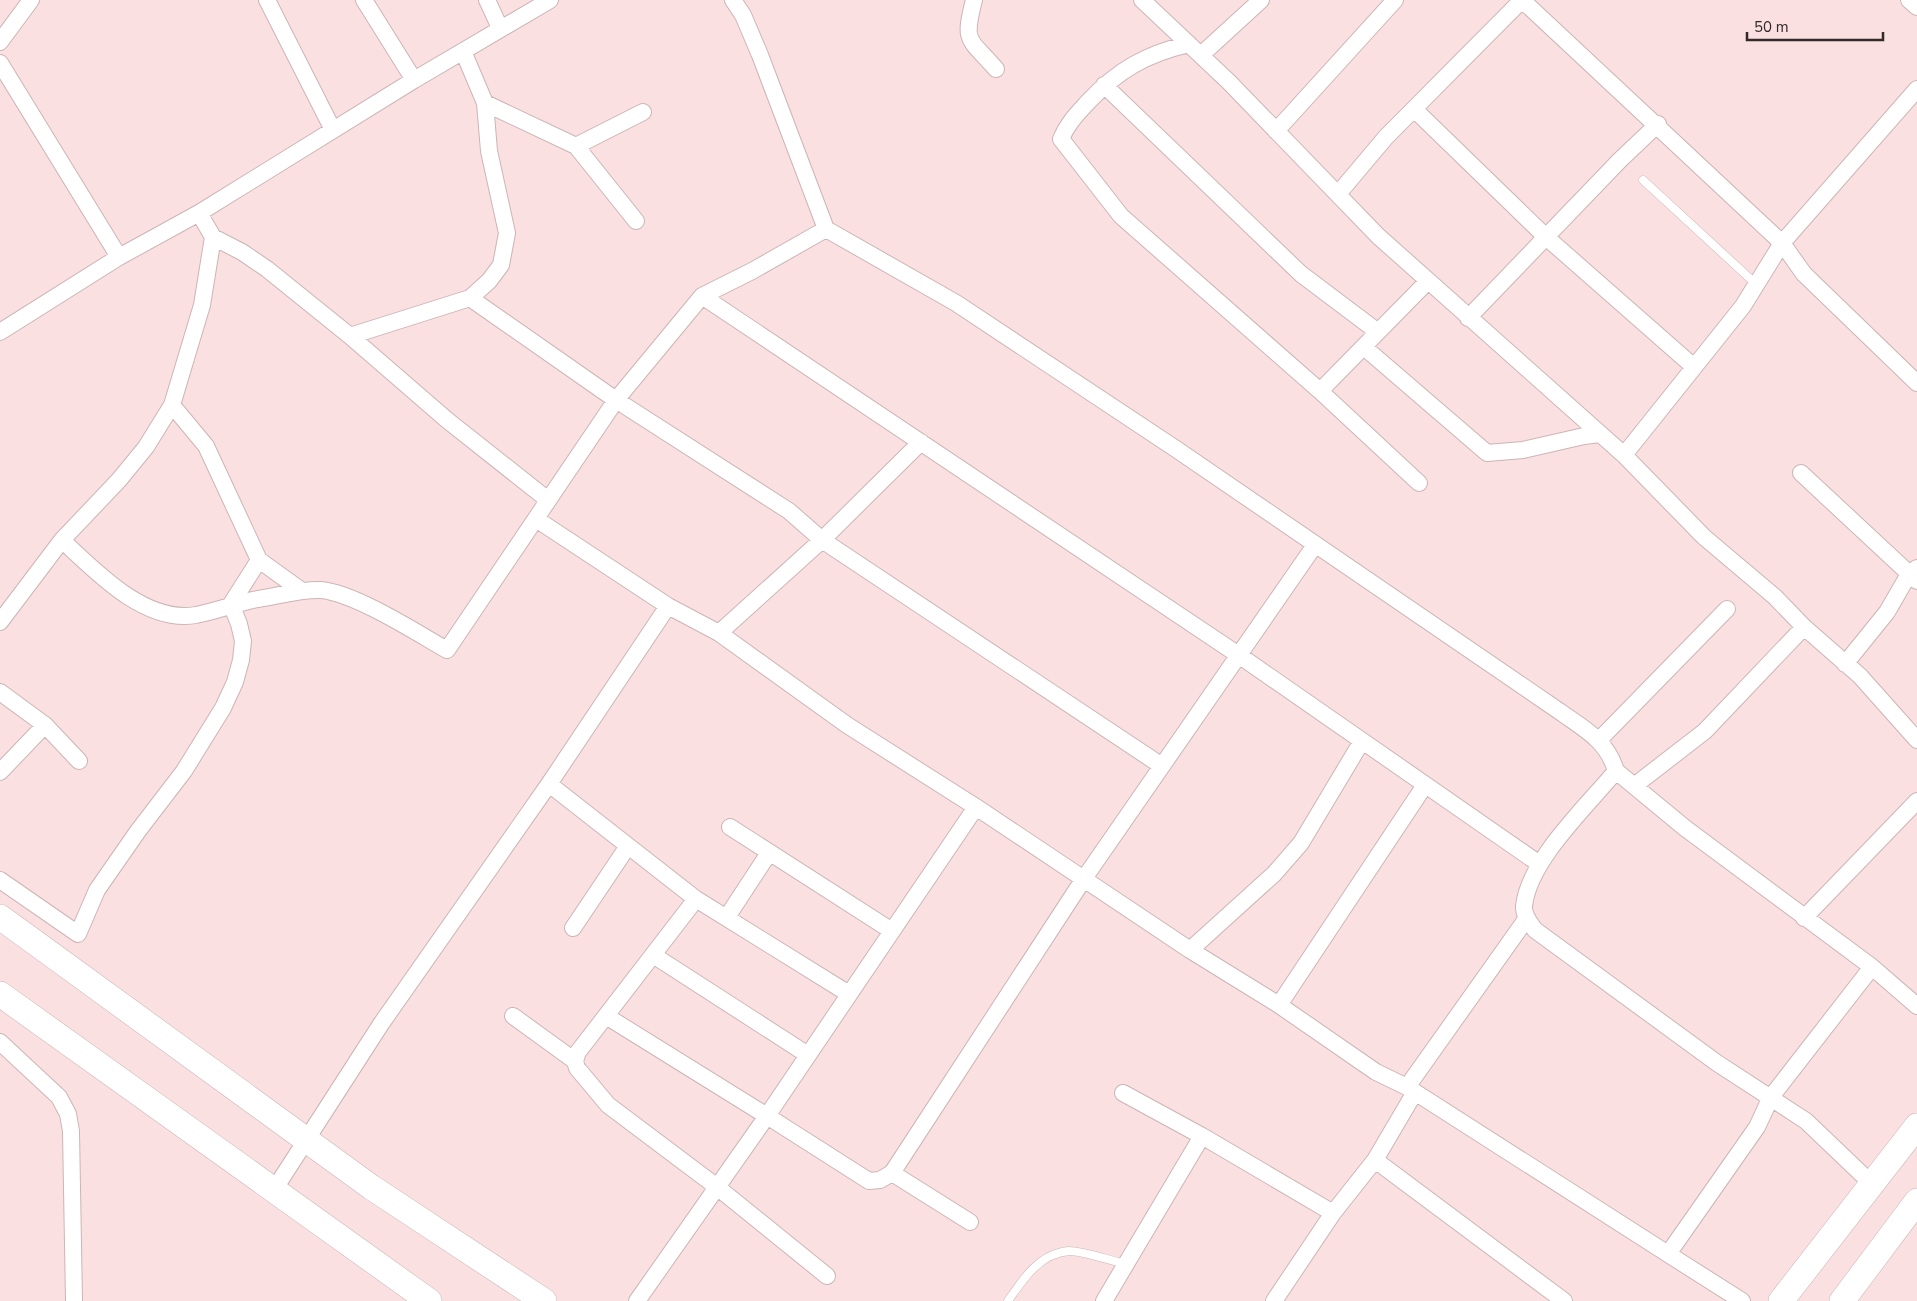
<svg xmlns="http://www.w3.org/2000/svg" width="1917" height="1301" viewBox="0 0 1917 1301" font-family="'Nunito Sans',sans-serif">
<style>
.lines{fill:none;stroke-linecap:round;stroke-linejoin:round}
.service-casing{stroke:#cdb4b5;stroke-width:9}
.minor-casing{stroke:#cdb4b5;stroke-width:18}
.primary-casing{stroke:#cdb4b5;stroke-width:26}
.service{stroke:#fff;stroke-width:8}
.minor{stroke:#fff;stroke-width:16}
.primary{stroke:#fff;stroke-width:25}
</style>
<rect width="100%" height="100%" fill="#fae0e1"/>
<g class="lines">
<defs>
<path id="service" d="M1643,180L1757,285
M1008,1301C1023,1279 1040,1253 1069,1251C1084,1251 1111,1261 1126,1264"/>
<path id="minor" d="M267,0L333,130
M364,0L414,80
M487,0L500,28
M733,0L743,15L760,55L826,229
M974,0C963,43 968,37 996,69
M1142,0L1229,82L1378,236L1624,455L1704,537L1775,597L1804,627L1860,676L1917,740
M1522,0L1782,243L1804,274L1917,383
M1909,0L1917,7
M0,42L31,0
M1189,44C1146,54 1118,70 1088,102C1077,114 1067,124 1061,139L1121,216L1320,391L1419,483
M463,51L485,103L489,151L507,233L501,265L489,281L470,298
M1201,55L1261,0
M0,63L119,257
M1104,85L1301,274L1378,332
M485,103L576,146L636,221
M1414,109L1546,237L1694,367
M1276,131L1395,0
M576,146L643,112
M1338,194L1386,137L1522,0
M199,213L213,237L242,252L267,269L350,336L470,298L616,400L789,511L822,540L1162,766
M702,296L752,271L826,229L956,303L1176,449L1559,711C1584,729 1607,740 1616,771C1587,806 1529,860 1524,906C1523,915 1530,923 1535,930L1717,1063L1806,1121L1872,1184
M1468,318L1620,160L1658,124
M0,332L119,257L199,213L414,80L550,0
M350,336L447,420L548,500
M1365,348L1487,453L1523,450L1584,436L1600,434
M1320,391L1427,282
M172,405L206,446L259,560L302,591
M1624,455L1743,306L1782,243L1917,89
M1801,473L1917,581
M536,519L668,606L719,633L847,725L976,807L1190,950L1279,1005L1376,1072L1407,1087L1668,1254
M62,540C95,571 145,624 196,615C216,611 237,603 258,599C278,596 301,589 321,590C355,593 417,633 447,650L616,400L702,296L1240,656L1538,863
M0,622L62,540L119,480L146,447L172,405L202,305L213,237
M719,633L822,540L921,442
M1845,664L1887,612L1909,574L1917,568
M0,692L45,725L79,761
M1599,740L1727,609
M1616,771L1685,828L1872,967L1917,1006
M0,772L45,725
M549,784L696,899L849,994
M1634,786L1705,731L1804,627
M976,807L767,1116L869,1181L880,1180L892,1173L1083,880L1315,545
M730,827L892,931
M0,880L78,934L97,890L138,831L184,771L223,708L235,682L241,660L243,641L239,624L231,604L259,560
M696,899L578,1052L575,1061L577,1068L608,1105L717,1187L827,1276
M727,917L769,853
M1804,918L1917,801
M573,928L628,846
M1190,950L1274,874L1301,843L1362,741
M653,955L808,1055
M1279,1005L1425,785
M513,1016L575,1061
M606,1016L767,1116L637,1301
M0,1042L59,1097L68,1114L71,1131L74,1301
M1407,1087L1527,918
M1123,1093L1202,1136
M1375,1160L1564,1301
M892,1173L970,1222
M274,1190L381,1024L549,784L668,606
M1104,1301L1202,1136L1333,1213
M1274,1301L1333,1213L1375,1160L1415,1092
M1742,1301L1668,1254L1757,1127L1771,1097L1872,967"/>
<path id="primary" d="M0,917L371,1187L544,1301
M0,994L429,1301
M1781,1301L1917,1126
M1842,1301L1917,1201"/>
</defs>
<!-- service casing -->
<use href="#service" class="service-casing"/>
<!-- minor casing -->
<use href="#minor" class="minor-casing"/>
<!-- primary casing -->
<use href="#primary" class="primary-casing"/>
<!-- service -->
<use href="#service" class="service"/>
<!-- minor -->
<use href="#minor" class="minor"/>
<!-- primary -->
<use href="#primary" class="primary"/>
</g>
<!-- scale -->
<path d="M1747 32v8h136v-8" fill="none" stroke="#33292a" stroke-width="2.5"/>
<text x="1754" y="32" font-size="15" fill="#33292a" stroke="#fae0e1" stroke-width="4" paint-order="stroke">50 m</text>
</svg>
